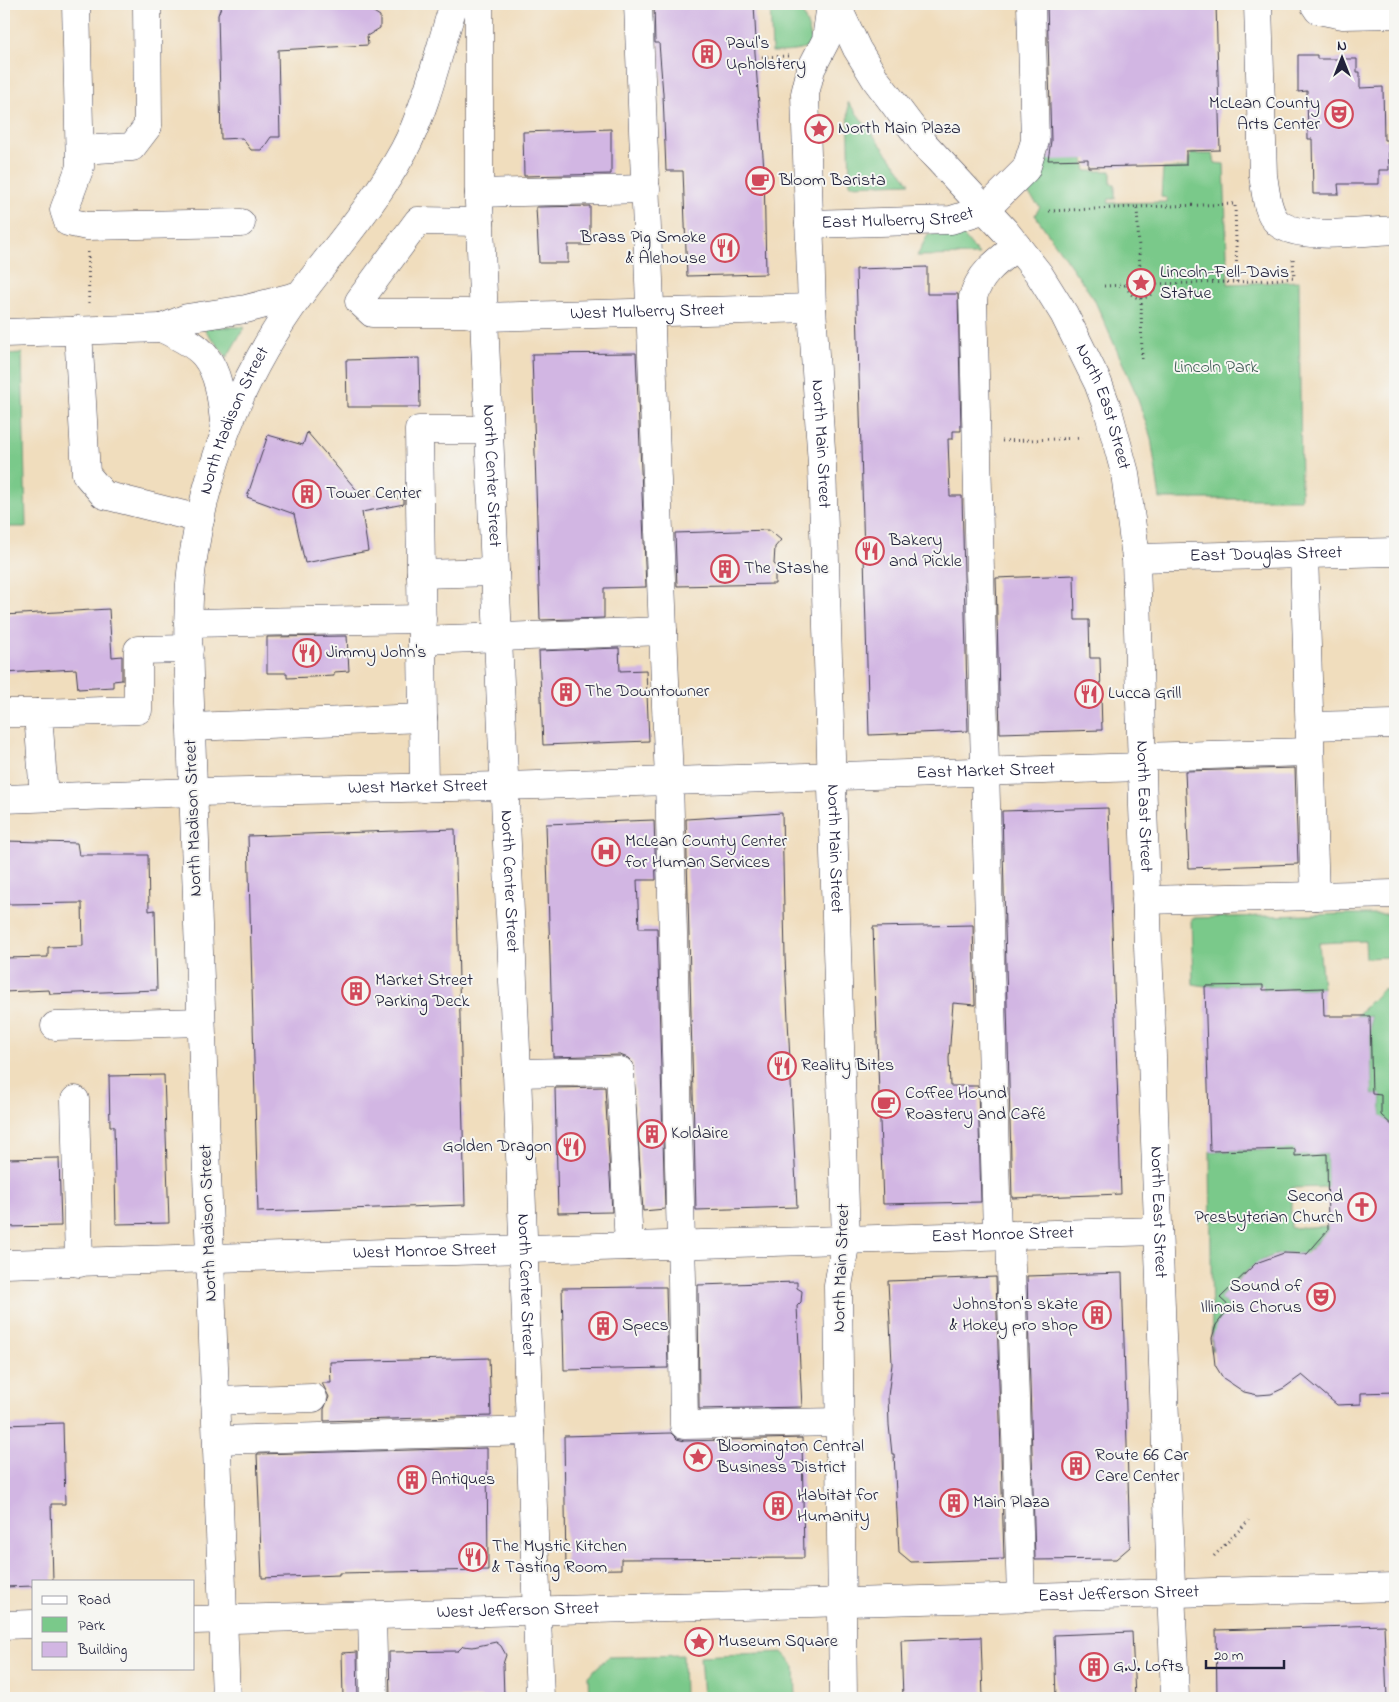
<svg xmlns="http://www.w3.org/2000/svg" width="1399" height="1702" viewBox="0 0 1399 1702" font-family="'Indie Flower',sans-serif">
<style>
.green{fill:#7ac98a;stroke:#4e7662}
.building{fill:#d2b6e3}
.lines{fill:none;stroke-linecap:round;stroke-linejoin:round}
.minor-casing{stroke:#413e4e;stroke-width:29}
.major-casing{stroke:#413e4e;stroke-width:29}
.path{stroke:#413e4e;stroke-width:3;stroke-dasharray:1 4;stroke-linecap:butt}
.minor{stroke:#fff;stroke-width:28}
.major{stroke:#fff;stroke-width:28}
.labels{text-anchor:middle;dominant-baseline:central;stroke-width:4;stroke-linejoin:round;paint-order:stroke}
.poi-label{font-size:18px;fill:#22223b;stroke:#f6f6f2;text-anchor:start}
.street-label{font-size:18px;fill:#22223b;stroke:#f6f6f2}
.park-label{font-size:18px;fill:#415c57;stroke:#f6f6f2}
</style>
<rect width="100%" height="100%" fill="#f6f6f2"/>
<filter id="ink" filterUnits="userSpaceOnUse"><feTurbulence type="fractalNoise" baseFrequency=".02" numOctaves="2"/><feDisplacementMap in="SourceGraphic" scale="10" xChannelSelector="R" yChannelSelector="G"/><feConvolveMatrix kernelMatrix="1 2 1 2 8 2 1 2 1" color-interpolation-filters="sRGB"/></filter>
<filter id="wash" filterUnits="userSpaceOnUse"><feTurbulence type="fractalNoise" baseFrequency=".0096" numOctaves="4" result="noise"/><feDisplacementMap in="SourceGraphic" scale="20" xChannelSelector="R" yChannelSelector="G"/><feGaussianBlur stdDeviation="1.12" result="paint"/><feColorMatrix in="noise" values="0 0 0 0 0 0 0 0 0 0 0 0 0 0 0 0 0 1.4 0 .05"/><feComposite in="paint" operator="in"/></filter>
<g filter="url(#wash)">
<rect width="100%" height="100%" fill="#f0ddbd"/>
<!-- green -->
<path class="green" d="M770,4H799C815,44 821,52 772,52Z
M848,102L910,183L850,185Z
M1190,154H1213L1215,163L1224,164L1228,284L1299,281L1301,499H1160L1151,438L1135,391L1094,299L1035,215L1040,207L1023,188L1046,158L1084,159L1086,171H1111V184H1115V199H1109L1108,203L1167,202V198L1161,197L1163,169L1188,167Z
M961,233L979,255L917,256L928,234Z
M206,327H244V328L227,357L205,330Z
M22,353L26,527H4V354Z
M1348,914H1389L1395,920V955L1389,957L1366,958L1365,941L1319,943L1323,988L1263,990V985L1205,986L1193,984L1191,918Z
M1391,988L1395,991V1128L1381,1115V1095L1372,1094L1370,1016H1356L1383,989Z
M1295,1142V1156L1327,1154L1328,1187L1291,1188V1228L1328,1226V1230L1305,1255C1266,1246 1244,1273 1220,1298L1230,1307L1212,1338V1351L1210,1151L1268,1150Z
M782,1652L795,1666L796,1698H703L700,1656Z
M683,1655L684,1698H589L588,1676L608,1657Z"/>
<g id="blocks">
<!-- building -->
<path class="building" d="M222,4H361L380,16V28L367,36L368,45L278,50L280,137H271L262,150H251L242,138L221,139L218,15Z
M654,4H754L756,40H754L764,169L766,274L687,276L683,171H666L663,94L659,43H655Z
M1047,4H1216L1220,150L1186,151V165L1088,167V159L1048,160L1051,141Z
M1298,55H1317V59H1357V72H1360V88L1383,87L1384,140H1388L1389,170H1379V184H1338L1339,194H1313L1312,139H1308L1307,91L1298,92Z
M611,129V174L524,176L523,132Z
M590,206V245H568V263H539L536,207Z
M927,267V294H958L961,431H953V439H948L950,496H962L968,731L869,735L856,269Z
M636,353L646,587L604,588V618L540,620L532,354Z
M419,358L420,407H347L346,360Z
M307,432L360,494L404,499V504L362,512L368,551L305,563L294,514L247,497L268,435L303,445Z
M769,530L781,540L775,547L774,564L780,569L775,575V584L677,586L675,533Z
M1074,575L1075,620H1089L1090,658H1100L1102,730L1000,733L996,578Z
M109,609L112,657L122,656V680L113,681V687L78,689L76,669L4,673V615Z
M347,636L349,671L334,672V676L287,678V673H267V637Z
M619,648L620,671L646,670L649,741L543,745L539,651Z
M1295,768L1298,864L1189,868L1185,771Z
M1108,808L1121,1194L1012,1198L1002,811Z
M782,813L785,957L797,1207L696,1210L686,819Z
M654,820L656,880H637L639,928H657L665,1209L643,1211L633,1063L628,1058L620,1055L553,1057L546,824Z
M455,829L465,1205L258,1212L248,836Z
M7,841L77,843L79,855H148L149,911L155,910L157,990L50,994L49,990L4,992V958L48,957V947L83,946L82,903L8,904L5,864Z
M973,925L975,1005L953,1003L949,1058L950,1086H978L981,1202L883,1204L873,927Z
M1263,985V990L1323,988L1324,1016H1370L1372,1094L1381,1095V1115L1395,1128V1392L1361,1393V1404L1337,1405L1302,1375L1284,1388L1271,1394L1258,1395L1244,1392L1223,1378L1215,1365L1212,1338L1216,1325L1230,1307L1220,1298L1256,1263L1284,1253L1307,1254L1328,1230L1327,1154L1295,1156V1149L1210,1151L1205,986Z
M164,1075L169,1223L116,1224L114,1126H110L109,1076Z
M605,1087L612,1212L558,1213L555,1088Z
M59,1158L61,1226L4,1227V1159Z
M1122,1273L1130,1547L1116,1559L1035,1560L1027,1276Z
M996,1277L1004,1559L911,1562L899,1552L894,1454H892L889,1425L888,1396L892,1364L888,1281Z
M797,1282V1288L802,1291L801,1302L797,1306L802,1407L699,1409L698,1285Z
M643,1287H666L668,1368L564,1370L562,1288Z
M489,1358L491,1416L324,1421V1409L329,1397L322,1383H331L330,1362Z
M63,1423L65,1504H51L53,1581H34V1586L4,1587V1425Z
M671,1433L677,1439L684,1441L802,1438L804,1558L621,1559V1569L566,1570L564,1436Z
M487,1448L488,1570L339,1573V1575L262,1578L257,1454Z
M1384,1625L1387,1698H1217L1216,1630Z
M1132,1632L1135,1698H1056L1054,1635Z
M981,1637L983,1698H903L901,1640Z
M496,1642L501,1646L506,1655L503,1664L504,1698H390L389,1652L458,1651L463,1646L473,1647Z
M357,1652L358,1698H343L342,1653Z"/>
</g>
</g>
<g filter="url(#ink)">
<use href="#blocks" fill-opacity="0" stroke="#413e4e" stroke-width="1"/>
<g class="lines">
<defs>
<g id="minor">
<path d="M76,4L80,167L64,210L68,222L87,226L241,223"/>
<path id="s1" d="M479,4V203L517,1073L540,1698"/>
<path d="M638,4L669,781L682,1280L684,1425L840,1422"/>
<path id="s2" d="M831,4L826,40L811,69L805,94L812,308L822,465L846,1240L838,1286L843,1698"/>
<path d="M1258,4L1263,176C1266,190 1266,212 1278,223C1299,241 1368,231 1395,230"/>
<path d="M1314,4L1318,10L1343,15L1395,14"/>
<path d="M80,150L132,147L148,126L147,4"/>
<path d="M479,193L646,189"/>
<path id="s3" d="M480,222L418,221L359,301L372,313H467L484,317L812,308"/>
<path id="s4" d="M809,224L951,220L986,209L1026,169L1035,141L1031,4"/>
<path d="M78,330L86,474L104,495L200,519"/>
<path d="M4,333L162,328"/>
<path d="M1304,554L1315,896"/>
<path id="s5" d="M1136,558L1395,552"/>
<path d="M421,574L495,572"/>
<path d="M188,623L422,619"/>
<path d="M422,640L663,631"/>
<path d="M4,713H38"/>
<path d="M1309,726L1395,724"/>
<path d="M191,727L423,718"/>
<path d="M1141,757L1310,752"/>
<path d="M424,788L419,430H488"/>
<path d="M44,797L38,713L138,710V650L189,649"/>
<path id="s6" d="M4,799L194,792L504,786L1142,767"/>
<path d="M1146,900L1395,894"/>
<path d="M55,1026L201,1022"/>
<path d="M517,1073L620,1071L629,1246"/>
<path d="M75,1100L79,1263"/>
<path d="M997,1235L973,297C980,273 998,261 1017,246"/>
<path d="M1010,1235L1021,1598"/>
<path id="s7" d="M4,1264L1158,1231"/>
<path d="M215,1401L313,1398"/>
<path d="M217,1440L530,1431"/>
<path d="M372,1616L374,1698"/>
<path id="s8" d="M194,1620L1395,1587"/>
<path d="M4,1625L34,1624"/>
</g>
<g id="major">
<path id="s9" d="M836,4L857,49L876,80L925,145L1005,231L1039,274L1064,314L1098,383L1108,410L1125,473L1136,558L1143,806L1175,1698"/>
<path d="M162,328L187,318L246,309L300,295"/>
<path d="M162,328C176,336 195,343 205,356C221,376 222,406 225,430"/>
<path id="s10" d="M226,1698L189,676C188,637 187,597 193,558C207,462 243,373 300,295C336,247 375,203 404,150C426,109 439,49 454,4"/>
</g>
</defs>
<!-- minor casing -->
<use href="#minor" class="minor-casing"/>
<!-- major casing -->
<use href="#major" class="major-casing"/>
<!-- path -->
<path class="path" d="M762,57L789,56
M1137,207L1235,204L1237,282L1155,284
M1049,211L1137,207L1140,270
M88,252L89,305
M1127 284a14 14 0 1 1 28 0a14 14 0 1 1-28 0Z
M1237,282L1294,278L1293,257
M1104,286L1126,285
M1141,298L1142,362
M1002,441L1082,438
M1214,1556L1249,1520"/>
<!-- minor -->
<use href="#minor" class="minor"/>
<!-- major -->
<use href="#major" class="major"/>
</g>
</g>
<!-- icons -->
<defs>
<symbol id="building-ring" viewBox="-11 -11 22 22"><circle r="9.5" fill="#f6f6f2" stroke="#d1495b" stroke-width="1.5"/><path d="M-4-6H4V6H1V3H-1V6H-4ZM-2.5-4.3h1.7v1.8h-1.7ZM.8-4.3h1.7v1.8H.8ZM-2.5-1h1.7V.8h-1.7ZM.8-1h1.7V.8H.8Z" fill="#d1495b"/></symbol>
<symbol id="theatre-ring" viewBox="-11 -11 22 22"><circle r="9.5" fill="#f6f6f2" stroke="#d1495b" stroke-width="1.5"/><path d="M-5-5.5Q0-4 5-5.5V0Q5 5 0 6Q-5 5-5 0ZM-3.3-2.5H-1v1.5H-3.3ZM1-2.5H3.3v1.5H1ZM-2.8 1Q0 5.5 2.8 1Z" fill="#d1495b"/></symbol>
<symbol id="sight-ring" viewBox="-11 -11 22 22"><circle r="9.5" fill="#f6f6f2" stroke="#d1495b" stroke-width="1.5"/><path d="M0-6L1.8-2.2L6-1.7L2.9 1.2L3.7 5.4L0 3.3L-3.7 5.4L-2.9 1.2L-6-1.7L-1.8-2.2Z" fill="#d1495b"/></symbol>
<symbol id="cafe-ring" viewBox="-11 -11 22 22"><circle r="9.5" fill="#f6f6f2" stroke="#d1495b" stroke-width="1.5"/><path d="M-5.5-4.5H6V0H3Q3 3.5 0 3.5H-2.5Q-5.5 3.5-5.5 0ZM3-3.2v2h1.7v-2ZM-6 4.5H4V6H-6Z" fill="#d1495b"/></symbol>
<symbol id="restaurant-ring" viewBox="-11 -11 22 22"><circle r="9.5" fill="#f6f6f2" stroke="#d1495b" stroke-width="1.5"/><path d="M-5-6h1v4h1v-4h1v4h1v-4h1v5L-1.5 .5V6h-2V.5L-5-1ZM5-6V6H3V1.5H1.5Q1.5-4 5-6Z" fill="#d1495b"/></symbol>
<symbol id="hospital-ring" viewBox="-11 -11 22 22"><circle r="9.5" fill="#f6f6f2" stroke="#d1495b" stroke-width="1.5"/><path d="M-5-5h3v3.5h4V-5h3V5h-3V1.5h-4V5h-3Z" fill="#d1495b"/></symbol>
<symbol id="church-ring" viewBox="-11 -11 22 22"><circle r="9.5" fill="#f6f6f2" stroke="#d1495b" stroke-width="1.5"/><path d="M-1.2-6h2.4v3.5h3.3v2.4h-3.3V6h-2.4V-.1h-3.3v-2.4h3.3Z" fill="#d1495b"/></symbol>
</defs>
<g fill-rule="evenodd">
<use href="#building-ring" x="691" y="38" width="32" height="32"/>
<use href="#theatre-ring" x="1323" y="98" width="32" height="32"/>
<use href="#sight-ring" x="803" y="113" width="32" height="32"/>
<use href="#cafe-ring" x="744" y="165" width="32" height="32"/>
<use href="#restaurant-ring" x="709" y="232" width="32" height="32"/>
<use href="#sight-ring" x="1125" y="267" width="32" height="32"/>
<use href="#building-ring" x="291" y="478" width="32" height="32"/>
<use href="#restaurant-ring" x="854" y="535" width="32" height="32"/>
<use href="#building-ring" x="709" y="553" width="32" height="32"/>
<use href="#restaurant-ring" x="291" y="637" width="32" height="32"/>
<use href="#building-ring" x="550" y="676" width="32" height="32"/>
<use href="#restaurant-ring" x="1073" y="678" width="32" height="32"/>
<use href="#hospital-ring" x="590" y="836" width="32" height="32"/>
<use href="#building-ring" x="340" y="975" width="32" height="32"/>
<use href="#restaurant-ring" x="766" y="1050" width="32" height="32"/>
<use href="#cafe-ring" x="870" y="1088" width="32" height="32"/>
<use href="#building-ring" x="636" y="1118" width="32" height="32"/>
<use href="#restaurant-ring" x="555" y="1131" width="32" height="32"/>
<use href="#church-ring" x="1346" y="1191" width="32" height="32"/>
<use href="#theatre-ring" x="1305" y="1281" width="32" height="32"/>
<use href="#building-ring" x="1081" y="1299" width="32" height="32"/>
<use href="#building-ring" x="587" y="1310" width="32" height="32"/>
<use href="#sight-ring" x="682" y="1441" width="32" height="32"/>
<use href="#building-ring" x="1060" y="1450" width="32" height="32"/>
<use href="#building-ring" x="396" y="1464" width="32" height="32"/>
<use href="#building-ring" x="938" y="1487" width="32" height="32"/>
<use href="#building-ring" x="762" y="1490" width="32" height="32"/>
<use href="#restaurant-ring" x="457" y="1541" width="32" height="32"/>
<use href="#sight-ring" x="683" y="1626" width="32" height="32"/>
<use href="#building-ring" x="1078" y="1651" width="32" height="32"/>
</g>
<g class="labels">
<!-- poi labels -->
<g class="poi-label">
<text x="726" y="44">Paul's<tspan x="726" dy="21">Upholstery</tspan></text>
<text x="1320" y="104" text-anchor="end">McLean County<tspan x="1320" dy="21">Arts Center</tspan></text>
<text x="838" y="129">North Main Plaza</text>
<text x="779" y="181">Bloom Barista</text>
<text x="706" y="238" text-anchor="end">Brass Pig Smoke<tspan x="706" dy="21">&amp; Alehouse</tspan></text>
<text x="1160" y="273">Lincoln-Fell-Davis<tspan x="1160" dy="21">Statue</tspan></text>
<text x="326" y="494">Tower Center</text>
<text x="889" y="541">Bakery<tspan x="889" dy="21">and Pickle</tspan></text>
<text x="744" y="569">The Stashe</text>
<text x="326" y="653">Jimmy John's</text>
<text x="585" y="692">The Downtowner</text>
<text x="1108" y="694">Lucca Grill</text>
<text x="625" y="842">McLean County Center<tspan x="625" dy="21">for Human Services</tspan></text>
<text x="375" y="981">Market Street<tspan x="375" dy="21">Parking Deck</tspan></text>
<text x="801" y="1066">Reality Bites</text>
<text x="905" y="1094">Coffee Hound<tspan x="905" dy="21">Roastery and Café</tspan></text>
<text x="671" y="1134">Koldaire</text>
<text x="552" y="1147" text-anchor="end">Golden Dragon</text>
<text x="1343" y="1197" text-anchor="end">Second<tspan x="1343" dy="21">Presbyterian Church</tspan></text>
<text x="1302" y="1287" text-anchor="end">Sound of<tspan x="1302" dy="21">Illinois Chorus</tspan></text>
<text x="1078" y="1305" text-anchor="end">Johnston's skate<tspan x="1078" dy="21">&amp; Hokey pro shop</tspan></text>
<text x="622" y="1326">Specs</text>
<text x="717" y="1447">Bloomington Central<tspan x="717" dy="21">Business District</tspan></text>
<text x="1095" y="1456">Route 66 Car<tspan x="1095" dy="21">Care Center</tspan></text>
<text x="431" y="1480">Antiques</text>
<text x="797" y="1496">Habitat for<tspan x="797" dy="21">Humanity</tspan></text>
<text x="973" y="1503">Main Plaza</text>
<text x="492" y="1547">The Mystic Kitchen<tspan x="492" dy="21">&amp; Tasting Room</tspan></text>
<text x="718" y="1642">Museum Square</text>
<text x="1113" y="1667">G.J. Lofts</text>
</g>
<!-- street labels -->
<g class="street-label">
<text stroke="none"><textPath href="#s4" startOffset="89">East Mulberry Street</textPath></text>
<text stroke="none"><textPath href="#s3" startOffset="455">West Mulberry Street</textPath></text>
<text stroke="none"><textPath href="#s9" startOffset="488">North East Street</textPath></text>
<text stroke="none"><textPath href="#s10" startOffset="1285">North Madison Street</textPath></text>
<text stroke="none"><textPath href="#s2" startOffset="445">North Main Street</textPath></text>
<text stroke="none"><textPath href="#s1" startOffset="472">North Center Street</textPath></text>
<text stroke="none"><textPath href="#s5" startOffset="130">East Douglas Street</textPath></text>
<text stroke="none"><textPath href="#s6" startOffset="982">East Market Street</textPath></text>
<text stroke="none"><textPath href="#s6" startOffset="414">West Market Street</textPath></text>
<text stroke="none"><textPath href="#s9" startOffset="892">North East Street</textPath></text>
<text transform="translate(194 818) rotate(-92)">North Madison Street</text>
<text stroke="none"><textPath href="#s2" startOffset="850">North Main Street</textPath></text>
<text stroke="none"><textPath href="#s1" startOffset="878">North Center Street</textPath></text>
<text stroke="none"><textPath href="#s9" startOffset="1298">North East Street</textPath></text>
<text transform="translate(209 1223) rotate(-92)">North Madison Street</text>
<text stroke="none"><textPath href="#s7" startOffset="999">East Monroe Street</textPath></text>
<text stroke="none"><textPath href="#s7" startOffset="421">West Monroe Street</textPath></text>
<text transform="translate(842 1268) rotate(-88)">North Main Street</text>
<text stroke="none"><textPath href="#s1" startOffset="1282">North Center Street</textPath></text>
<text stroke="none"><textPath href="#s8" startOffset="925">East Jefferson Street</textPath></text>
<text stroke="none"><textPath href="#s8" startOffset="324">West Jefferson Street</textPath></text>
</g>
<!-- park labels -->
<g class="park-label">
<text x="1216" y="368">Lincoln Park</text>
</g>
</g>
<!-- margin -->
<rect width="1399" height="1702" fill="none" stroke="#f6f6f2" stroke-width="20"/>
<!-- legend -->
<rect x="32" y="1580" width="162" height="90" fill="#f6f6f2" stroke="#a1a1a9"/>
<rect x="42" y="1596" width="25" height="8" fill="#ffffff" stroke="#a1a1a9"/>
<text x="78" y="1604" font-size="15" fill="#22223b">Road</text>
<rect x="42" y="1617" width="25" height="15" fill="#7ac98a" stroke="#a1a1a9"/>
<text x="78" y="1630" font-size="15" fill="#22223b">Park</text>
<rect x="42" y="1642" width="25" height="15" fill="#d2b6e3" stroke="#a1a1a9"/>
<text x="78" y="1654" font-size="15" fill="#22223b">Building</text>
<!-- north arrow -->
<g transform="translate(1342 58)" stroke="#f6f6f2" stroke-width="4" paint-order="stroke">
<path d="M0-4L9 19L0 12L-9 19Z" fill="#22223b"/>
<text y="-8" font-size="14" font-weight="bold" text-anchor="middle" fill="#22223b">N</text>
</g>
<!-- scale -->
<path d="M1206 1660v8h78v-8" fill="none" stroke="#22223b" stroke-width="2.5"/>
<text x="1214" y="1660" font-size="15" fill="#22223b" stroke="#f6f6f2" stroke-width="4" paint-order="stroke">20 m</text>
</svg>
